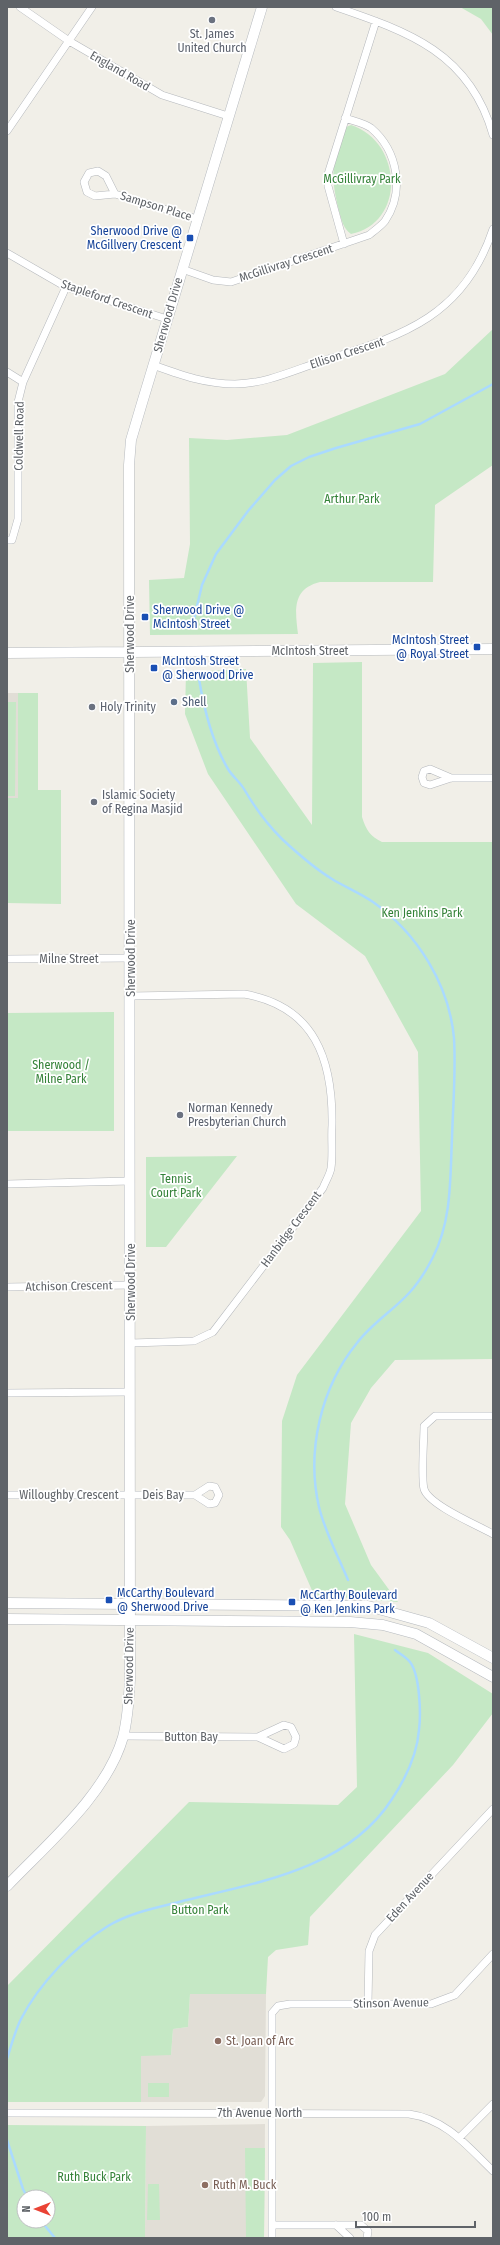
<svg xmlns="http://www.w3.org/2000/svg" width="500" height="2245" viewBox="0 0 500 2245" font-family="'Fira Sans Condensed',sans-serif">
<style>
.education{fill:#e1ded6}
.green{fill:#c5e8c5;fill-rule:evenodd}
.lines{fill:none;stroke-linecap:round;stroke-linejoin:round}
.stream{stroke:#aadaff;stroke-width:2.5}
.street-casing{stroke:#b5b8bc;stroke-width:8}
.secondary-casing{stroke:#b6babf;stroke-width:11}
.street{stroke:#fff;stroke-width:7}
.secondary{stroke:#fff;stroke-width:10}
.worship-dot{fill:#6b7280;stroke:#fff;stroke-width:1.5}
.transit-dot{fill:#1a4fb4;stroke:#fff;stroke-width:1.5}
.service-dot{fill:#5c6f8a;stroke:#fff;stroke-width:1.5}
.education-dot{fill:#8d6e63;stroke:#fff;stroke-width:1.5}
.labels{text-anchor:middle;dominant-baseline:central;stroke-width:3.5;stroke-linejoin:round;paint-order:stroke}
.worship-label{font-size:12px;fill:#5b616d;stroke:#fff;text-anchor:start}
.street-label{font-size:12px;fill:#5f6368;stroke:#fff}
.park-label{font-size:12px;fill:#348238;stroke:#fff}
.transit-label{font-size:12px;fill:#164399;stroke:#fff;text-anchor:start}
.service-label{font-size:12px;fill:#4e5e75;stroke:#fff;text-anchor:start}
.education-label{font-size:12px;fill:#785e54;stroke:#fff;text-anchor:start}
</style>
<rect width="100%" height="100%" fill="#f1efe8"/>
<!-- education -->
<path class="education" d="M7,693H18V803H7Z
M190,1994H266L265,2096L261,2102H141V2055H171L173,2029L188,2027Z
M265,2124L264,2238H145L146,2126Z"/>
<!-- green -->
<path class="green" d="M460,7H493V35L481,19Z
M351,125C403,142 406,223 351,234C343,228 342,221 339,211C329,171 333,165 346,127Z
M493,329V465L435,505L433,582H320C292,589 295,610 298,634L150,635L149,580L184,578L190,544L189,438L227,440L287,435L445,374Z
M362,662V817C366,830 370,836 382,842H493V1359L395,1360L371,1388L351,1423L345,1504L371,1565L398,1602L314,1595L290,1540L281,1527L282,1421L297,1375L421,1211L418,1052L365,956L296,904L208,774L185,714L186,672L246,669L250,738L312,825L313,663Z
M18,693H38V790H61V904L7,903V798H18Z
M7,702H16L15,796H7Z
M114,1012V1131H7V1013Z
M237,1156L166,1247H146V1157Z
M354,1634L428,1653L493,1694V1713L453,1765L310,1917L308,1945L276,1950L268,1957L266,1994H190L188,2027L173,2029L171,2055L141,2056V2102H7V1986L189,1802L338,1805L357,1787Z
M148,2083H169V2097H148Z
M7,2125L146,2126L145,2238H7ZM24,2197H48V2221H24Z
M245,2148H265L264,2238H246Z
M148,2184H159L160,2220H147Z"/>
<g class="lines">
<!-- stream -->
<path class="stream" d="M193,623L202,585L216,554L248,511L275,480L291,466L309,457L336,448L420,424L493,384
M199,679C204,709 212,742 228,769C232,776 240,782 244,789C255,808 267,824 282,839C297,853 314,868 332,879C345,887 360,893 373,902C417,933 449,984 454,1038C456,1072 453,1105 452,1138C450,1178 452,1220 433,1257C427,1269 420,1281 410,1292C394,1310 372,1323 357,1343C321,1387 306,1451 319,1507C325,1532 338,1556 348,1580
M7,2059C11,2046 15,2031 21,2019C39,1984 74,1947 108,1926C129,1913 155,1908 179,1902C254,1883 347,1870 392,1799C406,1778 417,1755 419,1730C421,1714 420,1675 410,1662C406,1657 400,1654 395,1650
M7,2140L23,2189L27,2197
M41,2221L55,2238"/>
<defs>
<path id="street" d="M20,7L69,41L162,95L228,116
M336,7C409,32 470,53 493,135
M7,131L92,7
M115,194L106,176L98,171L89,173L84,182L87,192L95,196L115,194L197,219
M344,244L328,186V174L376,21
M7,253L66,287L167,319
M182,269L213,280L231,282L369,235C374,231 381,226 385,221C405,192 398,151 371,128C364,123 353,121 345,118
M153,365C181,375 205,384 235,384C264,384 292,371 319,362C400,336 463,319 493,229
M7,372L23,382
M7,540H12L18,519V402L23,382L66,287
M451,778L430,769L424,771L422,777L424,783L430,785L451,778H493
M7,959L131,958
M7,1184L130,1181
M7,1287L131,1285
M131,1343L194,1341L213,1332L323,1188C325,1182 330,1175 331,1168C333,1155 331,1139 332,1125C333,1060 315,1006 244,994L131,996
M7,1393L130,1392
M493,1416H435L424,1426C424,1440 421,1477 424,1489C429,1505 477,1525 493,1534
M7,1495H195L209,1486L215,1487L219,1495L215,1503L209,1504L195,1495
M123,1736L258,1737L284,1749L294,1744L296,1737L291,1727L284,1725L258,1737
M368,2003L369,1951L375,1935L493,1809
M7,2113L409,2114C446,2119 468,2147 493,2171
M459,2138L493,2104
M272,2225H361L368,2231L367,2238
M336,2225L350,2238
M272,2238V2013L278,2006L290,2004H431L455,1995L493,1954"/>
<path id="secondary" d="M7,653L493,649
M7,1603L368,1606L429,1623L493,1658
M7,1619L350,1622L383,1625L416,1634L493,1677
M7,1886C47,1844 107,1794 123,1737C128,1718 129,1698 130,1679L129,465L131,440L142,403L262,7"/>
</defs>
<!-- street casing -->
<use href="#street" class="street-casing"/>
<!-- secondary casing -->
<use href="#secondary" class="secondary-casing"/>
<!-- street -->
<use href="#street" class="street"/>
<!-- secondary -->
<use href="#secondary" class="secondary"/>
</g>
<!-- markers -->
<g class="worship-dot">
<circle cx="212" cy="20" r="4"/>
<circle cx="92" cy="707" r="4"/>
<circle cx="94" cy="802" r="4"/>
<circle cx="180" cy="1115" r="4"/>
</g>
<g class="transit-dot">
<rect x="186" y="234" width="8" height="8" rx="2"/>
<rect x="141" y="613" width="8" height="8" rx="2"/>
<rect x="473" y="643" width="8" height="8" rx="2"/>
<rect x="150" y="664" width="8" height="8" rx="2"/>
<rect x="105" y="1596" width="8" height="8" rx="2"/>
<rect x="288" y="1598" width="8" height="8" rx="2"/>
</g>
<circle class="service-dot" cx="174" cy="702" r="4"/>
<g class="education-dot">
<circle cx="218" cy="2041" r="4"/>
<circle cx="205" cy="2185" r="4"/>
</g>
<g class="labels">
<!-- worship labels -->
<g class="worship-label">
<text x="212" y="34" text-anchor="middle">St. James<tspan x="212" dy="14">United Church</tspan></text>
<text x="100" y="707">Holy Trinity</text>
<text x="102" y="795">Islamic Society<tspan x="102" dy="14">of Regina Masjid</tspan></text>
<text x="188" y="1108">Norman Kennedy<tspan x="188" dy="14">Presbyterian Church</tspan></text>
</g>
<!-- street labels -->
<g class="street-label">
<text transform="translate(120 71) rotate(30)">England Road</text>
<text transform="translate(156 206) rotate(17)">Sampson Place</text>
<text transform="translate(286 263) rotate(-18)">McGillivray Crescent</text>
<text transform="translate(107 299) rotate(19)">Stapleford Crescent</text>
<text transform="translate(168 315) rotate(-74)">Sherwood Drive</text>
<text transform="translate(347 353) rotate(-18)">Ellison Crescent</text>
<text transform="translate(19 436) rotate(-89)">Coldwell Road</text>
<text transform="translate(130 634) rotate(-90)">Sherwood Drive</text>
<text x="310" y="651">McIntosh Street</text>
<text transform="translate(131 958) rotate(-90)">Sherwood Drive</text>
<text x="69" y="959">Milne Street</text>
<text transform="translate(291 1229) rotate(-53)">Hanbidge Crescent</text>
<text transform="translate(131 1282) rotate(-90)">Sherwood Drive</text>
<text transform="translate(69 1286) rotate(-1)">Atchison Crescent</text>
<text x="69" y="1495">Willoughby Crescent</text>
<text x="163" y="1495">Deis Bay</text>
<text transform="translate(129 1666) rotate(-89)">Sherwood Drive</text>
<text x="191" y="1737">Button Bay</text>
<text transform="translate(410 1897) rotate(-47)">Eden Avenue</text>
<text transform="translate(391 2003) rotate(-1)">Stinson Avenue</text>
<text x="260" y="2113">7th Avenue North</text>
</g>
<!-- park labels -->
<g class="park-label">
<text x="362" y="179">McGillivray Park</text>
<text x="352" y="499">Arthur Park</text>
<text x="422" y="913">Ken Jenkins Park</text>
<text x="61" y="1065">Sherwood /<tspan x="61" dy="14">Milne Park</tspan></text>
<text x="176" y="1179">Tennis<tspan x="176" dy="14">Court Park</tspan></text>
<text x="200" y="1910">Button Park</text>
<text x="94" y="2177">Ruth Buck Park</text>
</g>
<!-- transit labels -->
<g class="transit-label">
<text x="182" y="231" text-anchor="end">Sherwood Drive @<tspan x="182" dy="14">McGillvery Crescent</tspan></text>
<text x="153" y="610">Sherwood Drive @<tspan x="153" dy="14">McIntosh Street</tspan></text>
<text x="469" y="640" text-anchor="end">McIntosh Street<tspan x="469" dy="14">@ Royal Street</tspan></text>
<text x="162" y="661">McIntosh Street<tspan x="162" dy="14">@ Sherwood Drive</tspan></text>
<text x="117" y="1593">McCarthy Boulevard<tspan x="117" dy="14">@ Sherwood Drive</tspan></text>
<text x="300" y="1595">McCarthy Boulevard<tspan x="300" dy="14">@ Ken Jenkins Park</tspan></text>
</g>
<!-- service labels -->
<g class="service-label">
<text x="182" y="702">Shell</text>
</g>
<!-- education labels -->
<g class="education-label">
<text x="226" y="2041">St. Joan of Arc</text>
<text x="213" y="2185">Ruth M. Buck</text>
</g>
</g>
<!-- border -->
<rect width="500" height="2245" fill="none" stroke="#5f6368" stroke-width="16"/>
<!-- north arrow -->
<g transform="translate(36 2209) rotate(270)"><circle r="19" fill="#ffffff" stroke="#bfc1c3"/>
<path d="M0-3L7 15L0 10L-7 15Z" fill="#ea4335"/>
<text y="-6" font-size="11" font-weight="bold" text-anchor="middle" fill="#5f6368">N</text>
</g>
<!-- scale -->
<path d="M356 2221v6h119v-6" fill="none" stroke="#5f6368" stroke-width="2"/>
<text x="362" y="2221" font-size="12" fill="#5f6368" stroke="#ffffff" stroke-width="3" paint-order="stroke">100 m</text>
</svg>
